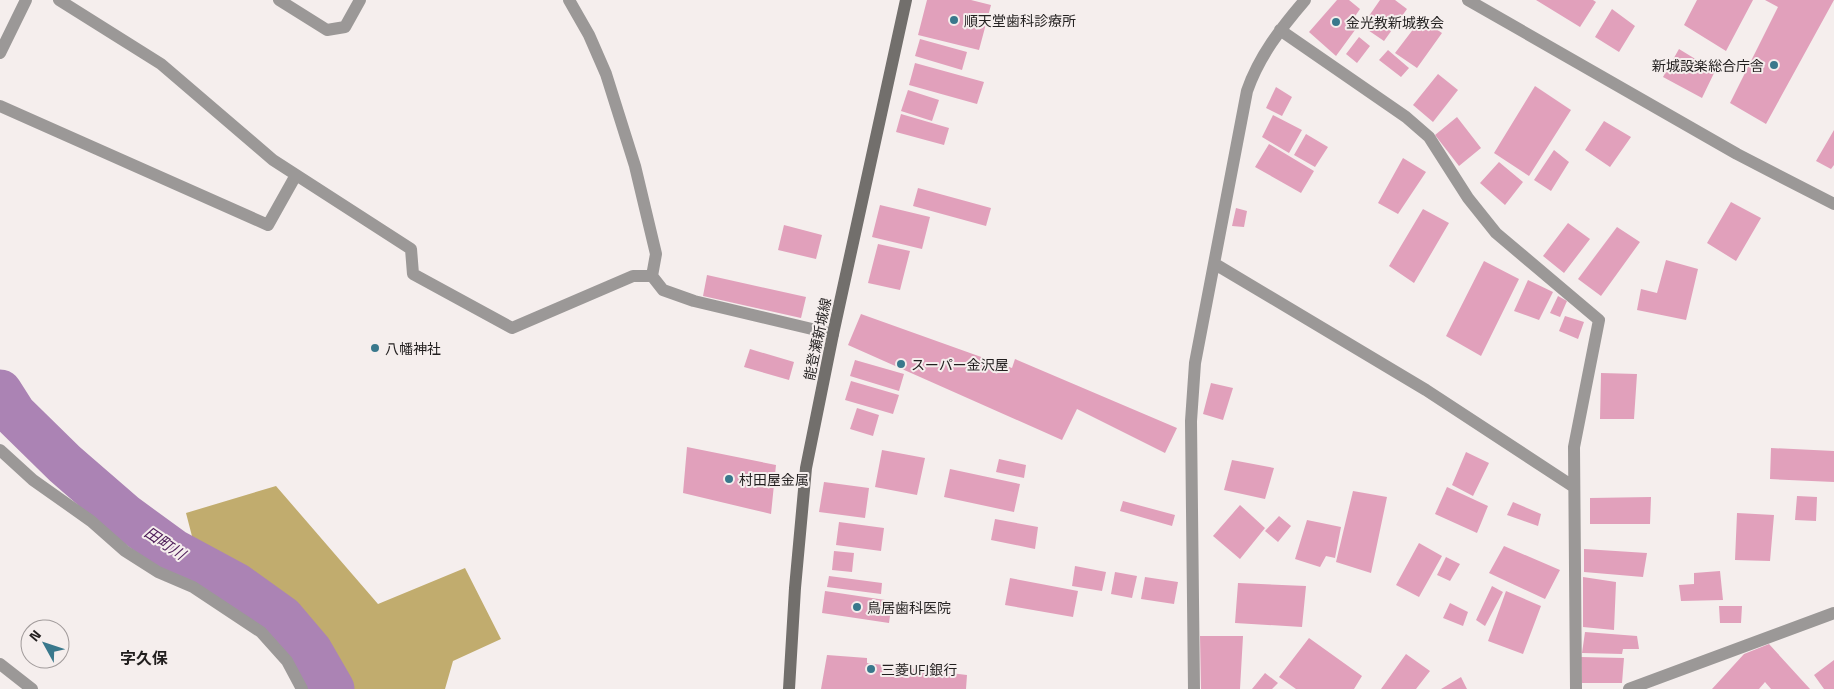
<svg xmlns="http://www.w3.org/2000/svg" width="1834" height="689" viewBox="0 0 1834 689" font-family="'Titillium Web','Noto Sans JP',sans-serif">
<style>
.forest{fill:#c1ac6e}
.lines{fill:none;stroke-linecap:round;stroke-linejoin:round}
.river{stroke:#ab83b4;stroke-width:45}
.building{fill:#e1a0bb}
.minor{stroke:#9b9897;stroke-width:12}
.tertiary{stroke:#9b9897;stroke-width:12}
.secondary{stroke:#726f6c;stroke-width:12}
.poi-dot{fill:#39788c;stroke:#f5eeed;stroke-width:2}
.labels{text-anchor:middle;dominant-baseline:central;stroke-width:4;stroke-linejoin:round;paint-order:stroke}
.poi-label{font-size:14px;fill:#221f1f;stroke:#f5eeed;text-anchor:start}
.street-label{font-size:14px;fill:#221f1f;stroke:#f5eeed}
.water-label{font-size:15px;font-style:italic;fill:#4c1a57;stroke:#f5eeed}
.quarter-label{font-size:16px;font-weight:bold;fill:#221f1f;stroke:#f5eeed}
</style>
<rect width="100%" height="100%" fill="#f5eeed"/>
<!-- forest -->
<path class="forest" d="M276,486L378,604L465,568L501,639L453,661L445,689H348L303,616L262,578L194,544L186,513Z"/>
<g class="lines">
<!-- river -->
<path class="river" d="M0,392L14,414L65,464L125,516L173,551L236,585L282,618L310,651L332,689"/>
</g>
<!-- building -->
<path class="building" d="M927,0H971L991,5L979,50L918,35Z
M1337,0H1349L1360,9L1349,25L1355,30L1336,56L1309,32Z
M1380,0H1395L1407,9L1384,41L1362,26Z
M1536,0H1593L1596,2L1580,27Z
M1697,0H1753L1726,51L1684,25Z
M1765,0H1834L1766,124L1730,103L1778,7Z
M1612,9L1635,26L1619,52L1595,37Z
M1421,19L1442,33L1417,68L1395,53Z
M1359,37L1370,46L1357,63L1346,54Z
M920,39L967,52L962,70L915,56Z
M1679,49L1715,71L1702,98L1663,77Z
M1388,50L1409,68L1401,77L1379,60Z
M915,63L984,82L977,104L909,85Z
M1438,74L1458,90L1433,122L1413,105Z
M1535,86L1571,110L1529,176L1494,153Z
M1276,87L1292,97L1282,116L1266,108Z
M908,90L939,100L932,121L901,111Z
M901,114L949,128L944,145L896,132Z
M1273,115L1302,130L1289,153L1262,137Z
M1457,117L1481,148L1459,166L1435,135Z
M1604,121L1631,137L1610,167L1585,150Z
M1834,130V165L1831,169L1816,161Z
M1306,134L1328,147L1315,167L1294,155Z
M1269,144L1314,171L1301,193L1255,167Z
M1554,150L1569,162L1551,191L1534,180Z
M1403,158L1426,172L1398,214L1378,203Z
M1499,162L1523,182L1505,205L1480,183Z
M918,188L991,208L986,226L913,206Z
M1731,202L1761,218L1736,261L1707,243Z
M880,205L930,217L922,249L872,237Z
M1236,208L1247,211L1244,227L1232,226Z
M1423,209L1449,223L1414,283L1389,266Z
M1568,223L1590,239L1564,273L1543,256Z
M784,225L822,235L816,259L778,250Z
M1617,227L1640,242L1601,296L1578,279Z
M878,244L910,251L900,290L868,283Z
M1666,260L1698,269L1686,320L1637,310L1641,289L1657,293Z
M1484,261L1519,279L1481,356L1446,336Z
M707,275L806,297L801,318L703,296Z
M1528,280L1553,292L1539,320L1514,311Z
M1558,296L1567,301L1560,317L1550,313Z
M861,314L1012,368L1015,359L1177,428L1165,453L1077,409L1062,440L848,345Z
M1565,316L1584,322L1578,339L1559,331Z
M750,349L794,362L789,380L744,367Z
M855,360L904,374L899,391L850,376Z
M1601,373L1637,374L1634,419H1600Z
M851,381L899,395L893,414L845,400Z
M1211,383L1233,388L1223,420L1203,414Z
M857,408L879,415L873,436L850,429Z
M687,447L776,465L771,514L683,493Z
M1771,448L1834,451V482L1770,479Z
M882,450L925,458L917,495L875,487Z
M1466,452L1489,463L1473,496L1452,485Z
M999,459L1026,465L1024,478L996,472Z
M1232,460L1274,468L1265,499L1224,490Z
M950,469L1020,484L1014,512L944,497Z
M824,482L869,488L865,518L819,512Z
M1447,487L1488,506L1477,533L1435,514Z
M1353,491L1387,497L1371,573L1336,562Z
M1797,496L1817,497L1816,521L1795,520Z
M1651,497L1650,524H1590V498Z
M1123,501L1175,515L1172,526L1120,511Z
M1513,502L1541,514L1538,526L1507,515Z
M1240,505L1265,528L1240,559L1213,536Z
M1737,513L1774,515L1770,561L1735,560Z
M1279,516L1291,526L1278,542L1265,531Z
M995,519L1038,527L1035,549L991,540Z
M1307,520L1341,527L1335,558L1326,556L1320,567L1295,559Z
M839,522L884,528L881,551L836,545Z
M1419,543L1442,556L1419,597L1396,585Z
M1504,546L1560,570L1545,599L1489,573Z
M1584,549L1647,553L1643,577L1584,572Z
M834,551L854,553L852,572L832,570Z
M1446,557L1460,564L1450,581L1437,575Z
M1075,566L1106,572L1102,591L1072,586Z
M1720,571L1723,600L1681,601L1679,585L1694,584V573Z
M1115,572L1137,576L1132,598L1111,594Z
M829,576L882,583L881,594L827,587Z
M1145,577L1178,582L1174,604L1141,599Z
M1583,577L1616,582L1614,630L1583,627Z
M1010,578L1078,591L1073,617L1005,605Z
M1238,583L1306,586L1302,627L1235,623Z
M1492,586L1503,592L1485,626L1476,620Z
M825,591L892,601L889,623L822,613Z
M1506,591L1541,606L1523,654L1488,641Z
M1450,603L1468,612L1463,626L1443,618Z
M1719,606H1742L1741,623H1720Z
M1585,632L1637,636L1639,649H1623L1622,654L1582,653Z
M1200,636H1243L1240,689H1201Z
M1309,638L1362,676L1354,689H1296L1279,677Z
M1769,644L1810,689H1771L1765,682L1759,689H1712L1744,654Z
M1406,654L1430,671L1416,689H1381Z
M827,655L867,658V663L967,675L966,689H821Z
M1581,657L1624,658L1622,683H1582Z
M1834,660V689H1824L1814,675Z
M1265,673L1278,683L1272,689H1252Z
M1461,677L1467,689H1441Z"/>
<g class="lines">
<!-- minor -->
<path class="minor" d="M59,0L161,64L273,160L411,249L413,274L512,328L633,276H652L656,254L635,166L606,74L589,35L569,0
M279,0L327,30L345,27L360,0
M1280,30L1406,117L1429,137L1468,198L1496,233L1599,320L1574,447L1576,689
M0,53L26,0
M0,106L268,225L296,175
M1215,264L1426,390L1574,487
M652,276L663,290L694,301L833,334
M0,450L33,480L91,521L125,551L158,572L193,587L261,632L287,661L302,689
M0,664L32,689
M1194,689L1191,421L1195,363L1247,91C1259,56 1281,28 1305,0
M1629,689L1834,613"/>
<!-- tertiary -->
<path class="tertiary" d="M1468,0L1737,154L1834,204"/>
<!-- secondary -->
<path class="secondary" d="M789,689L795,588L806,468L833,334L906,0"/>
</g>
<!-- markers -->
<g class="poi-dot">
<circle cx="954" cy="20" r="5"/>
<circle cx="1336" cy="22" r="5"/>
<circle cx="1774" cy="65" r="5"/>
<circle cx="375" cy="348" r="5"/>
<circle cx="901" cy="364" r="5"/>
<circle cx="729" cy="479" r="5"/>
<circle cx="857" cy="607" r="5"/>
<circle cx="871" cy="669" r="5"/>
</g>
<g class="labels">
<!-- poi labels -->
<g class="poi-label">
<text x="964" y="20">順天堂歯科診療所</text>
<text x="1346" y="22">金光教新城教会</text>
<text x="1764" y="65" text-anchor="end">新城設楽総合庁舎</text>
<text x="385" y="348">八幡神社</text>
<text x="911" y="364">スーパー金沢屋</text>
<text x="739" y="479">村田屋金属</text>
<text x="867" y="607">鳥居歯科医院</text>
<text x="881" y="669">三菱UFJ銀行</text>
</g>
<!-- street labels -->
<g class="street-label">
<text transform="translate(817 339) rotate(-78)">能登瀬新城線</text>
</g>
<!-- water labels -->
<g class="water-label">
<text transform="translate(165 543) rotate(34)">田町川</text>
</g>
<!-- quarter labels -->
<g class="quarter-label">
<text x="144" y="658">字久保</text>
</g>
</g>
<!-- north arrow -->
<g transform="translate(45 644) rotate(310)"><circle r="24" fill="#f5eeed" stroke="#a19b9b"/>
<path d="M0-4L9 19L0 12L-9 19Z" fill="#39788c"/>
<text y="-8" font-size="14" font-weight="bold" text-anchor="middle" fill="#221f1f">N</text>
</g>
</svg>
